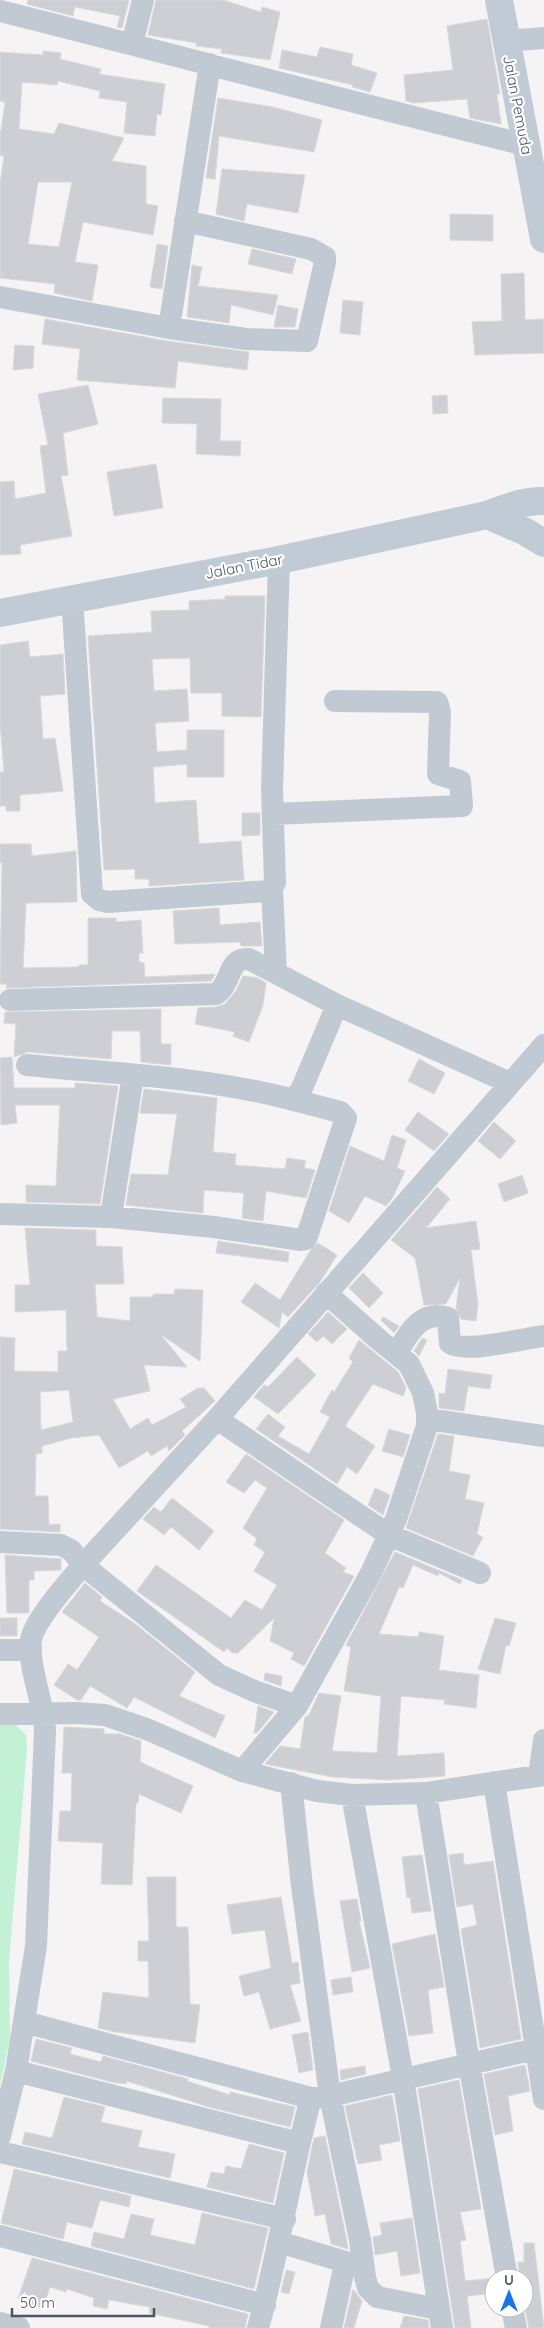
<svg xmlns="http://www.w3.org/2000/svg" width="544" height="2328" viewBox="0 0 544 2328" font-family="Quicksand,sans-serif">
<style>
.green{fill:#c3f1d5}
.building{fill:#cdcfd5;stroke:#d7d9de;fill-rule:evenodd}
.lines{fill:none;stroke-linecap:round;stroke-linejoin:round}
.minor{stroke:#c1cad2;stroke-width:22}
.secondary{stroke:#c1cbd6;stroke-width:28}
.labels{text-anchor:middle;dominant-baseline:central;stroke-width:4.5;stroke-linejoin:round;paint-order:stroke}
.street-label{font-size:15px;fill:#4a5661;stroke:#fff}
</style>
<rect width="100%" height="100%" fill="#f5f3f3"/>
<!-- green -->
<path class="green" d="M0,1724H15L26,1735L27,1749L9,1961L10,2038L0,2085Z"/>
<!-- building -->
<path class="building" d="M28,0H129L122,28L117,27L120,16L75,7V5L73,16L27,4Z
M156,0H223L261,12L262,7L280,12L270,60L221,53L222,49L196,46L197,43L148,35Z
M487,19L500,94H497L501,124L470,118L467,99L414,103L406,101L404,75L453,70L447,26Z
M320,47L353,54L351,65L377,73L370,92L352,87L353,85L279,68L282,50L317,57Z
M43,51L61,53L60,59L101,69L99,74L165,84L161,115L157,114L155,136L124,133L127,102L99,98L100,91L58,81L57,85L22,82L19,129L54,134L59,123L124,138L112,161L146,166V204L158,206L153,235L83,222L75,262L98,265L92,301L54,293L55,284L0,278V184L4,156L0,155V137L5,102L0,101V52L43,55ZM38,182H72L59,247L28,244Z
M218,98L273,107L322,120L314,152L219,136L215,179L206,178Z
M222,169L305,175L298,213L247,204L244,221L216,214Z
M450,214L493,215V241L450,240Z
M157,244L168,246L162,289L150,287Z
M252,249L296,259L292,274L248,264Z
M192,265L202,267L198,286L278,295L273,315L231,305L229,323L187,317Z
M524,273L525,320L544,319V353L475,355L472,322L502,321L501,274Z
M343,300L363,302L360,335L340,333Z
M278,305L298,309L295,327H274Z
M45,319L167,341L249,352L247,370L178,361L175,388L77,380L80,349L42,344Z
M15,345L34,346L33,368L13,370Z
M88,385L98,424L63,433L68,475L61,476L72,536L20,545L21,554L0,555V482L14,481L15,499L46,493L40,446L48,445L38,394Z
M447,395L448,413L433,414L432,396Z
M163,398L221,399L220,441H241L240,456L196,454L197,424L162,423Z
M156,464L163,508L114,516L107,472Z
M225,596H265L261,717L222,716V693H191L190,658L152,659L154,691L187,689L189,721L155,723L157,752L187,750V730H224V777H187V764L153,767L155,803L196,800L199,844L241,841L244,880L149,886V879H135V869L104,870L88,636L152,632L151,611L189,610V601L225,599Z
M28,641L30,657L63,654L65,694L40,696L43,739L55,738L63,791L20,795V811H6V806H0V772H4L0,722V645Z
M242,813H260V835L242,836Z
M0,844H31L32,856L76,851L77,902L26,903L23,968L79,967V965H88V918H116V922L141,920L143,953H139V962L144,963L145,977L215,974L213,978L211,981L6,988L7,984H0L2,863H0Z
M219,908L220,925L260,922L262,946H241L240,942L175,944L173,911Z
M243,976L258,978L266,983L263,1005L249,1042L233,1036L235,1032L195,1024L198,1008L216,1007L225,1004L236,991Z
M161,1009V1044H171V1065L141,1062L140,1031H112L111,1059L28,1052L14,1057L16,1024L4,1023L5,1012Z
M12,1057L14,1088H75V1083L118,1086L100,1204L26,1202V1185L56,1186L60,1105H15L17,1123L1,1125L0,1058Z
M419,1059L445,1073L434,1094L408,1081Z
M144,1089L217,1098L213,1152L236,1154L235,1165L285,1169L287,1158L306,1161L304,1168L315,1170L306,1198L266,1191L263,1221L242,1218L244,1193L204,1190L203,1213L126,1205L131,1174L168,1175L177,1114L140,1113Z
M418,1112L449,1134L434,1151L405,1130Z
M494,1122L516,1141L500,1159L478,1141Z
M392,1135L406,1140L397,1168L405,1171L393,1197L386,1206L365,1196L349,1223L329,1211L350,1146L384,1161Z
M522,1175L528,1193L504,1202L498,1184Z
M437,1187L450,1199L426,1228L476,1221L480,1249L471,1250L478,1305L476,1321L461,1319L456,1308L460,1278L446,1304L424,1305L415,1258L391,1240Z
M25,1228L96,1230V1246L122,1247L124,1284H95L97,1317L130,1321V1297H153V1294H174L175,1289L203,1290L200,1361L160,1334L187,1367L144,1365L150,1391L113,1399L130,1429L148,1418L152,1425L186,1407L180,1399L198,1388H204L215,1401L182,1431L185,1435L169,1451L167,1446L151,1456L148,1451L119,1468L99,1435L71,1438L42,1446V1453L36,1454L35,1496H48L49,1525L60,1524V1532L0,1529V1337L15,1338L14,1371L58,1372V1351H67L66,1310L15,1312V1285H30ZM69,1390L73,1422L41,1430L40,1392Z
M218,1241L289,1252L288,1262L216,1253Z
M318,1243L337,1255L320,1282L288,1317L282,1312L279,1328L241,1302L255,1283L280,1300L310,1251Z
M363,1273L383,1293L369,1308L349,1288Z
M328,1312L347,1329L332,1344L323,1336L317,1342L308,1334Z
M383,1317L399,1326L394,1333L381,1320Z
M422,1338L427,1340L419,1356L414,1351Z
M359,1340L398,1372L406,1388L403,1396L373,1384L345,1426L375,1446L357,1474L347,1467L337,1484L256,1429L268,1414L285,1427L278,1436L309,1454L330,1417L320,1412L332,1390L334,1392L353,1362L349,1358Z
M297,1357L316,1375L278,1414L254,1397L264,1385L268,1387Z
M448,1369L492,1375L490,1389L468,1386L464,1411L439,1408V1393L445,1394Z
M389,1429L410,1435L403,1457L382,1451Z
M438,1434L454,1436L449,1471L470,1475L465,1499L484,1503L477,1534L483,1537L473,1556L406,1528Z
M246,1454L344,1520L325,1553L346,1568L343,1572L354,1576L304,1666L291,1659L294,1653L270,1641L274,1618L238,1653H232L227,1648L224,1652L137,1591L156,1565L231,1618L245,1600L262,1610L277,1585L254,1571L265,1552L254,1545L257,1539L243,1528L267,1488L255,1480L244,1493L226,1482Z
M375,1488L390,1495L383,1515L368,1505Z
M172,1498L214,1531L199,1550L171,1527L164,1535L143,1519L154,1507L161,1512Z
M395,1552L462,1580L460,1584L439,1573L438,1576L413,1565L403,1588L399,1587L379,1634L418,1637L419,1632L444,1636L439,1670L479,1675L476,1708L444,1704L445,1700L401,1696L397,1756L444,1753L445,1776L389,1780L333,1777L265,1764L280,1746L300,1749L305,1717L309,1715L319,1693L341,1696L332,1751L377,1753L381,1696L344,1691L351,1647L346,1645Z
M5,1555L61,1559V1570L34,1571V1580H29V1613H7Z
M85,1583L102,1597L100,1601L134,1623L195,1672L179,1696L225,1716L215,1738L134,1697L127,1708L90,1686L81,1700H77L54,1685L68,1664L77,1670L99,1637L62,1612Z
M0,1618H17V1636H0Z
M495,1618L516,1623L509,1646L506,1645L500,1674L478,1669Z
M265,1673L282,1676L281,1686L264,1680Z
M258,1706L274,1712L257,1733H254Z
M64,1727L104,1729V1734H120L141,1741L140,1762L193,1786L181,1813L139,1794L138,1803H136L132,1885L101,1884L103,1843L58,1841L60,1811H71L72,1773H62Z
M463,1853L464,1865L493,1861L521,2039L480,2048L461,1929L477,1925L473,1904L457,1907L449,1855Z
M422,1855L431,1911L412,1913L410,1897L407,1898L402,1857Z
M147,1877H176V1927H188L190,2004L200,2005L195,2043L115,2032L98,2028L103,1992L149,1998L148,1961H138V1941H149Z
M281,1897L292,1963L298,1962L300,1983L290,1985L301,2021L270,2029L259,1992L244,1996L239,1976L271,1968L265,1930L232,1934L227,1905Z
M357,1899L361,1921H359L370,1968L352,1972L340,1901Z
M435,1934L444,1987L428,1990L433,2033L409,2036L392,1944Z
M351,1977L353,1992L333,1995L331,1980Z
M308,2032L313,2070L299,2073L292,2035Z
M36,2039L72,2048L70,2054L101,2062L103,2056L188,2079L187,2081L230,2095V2092L295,2107L290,2127L209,2107L127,2081L126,2084L112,2082L31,2061Z
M525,2065L530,2091L508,2096L513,2131L495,2135L484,2074Z
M365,2066L366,2074L341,2080L340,2070Z
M459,2080L481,2209L460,2212L466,2240L460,2241L465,2281L494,2278V2293L467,2296L471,2328H455L418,2089Z
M392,2095L400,2141L379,2145L382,2160L358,2164L345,2106Z
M64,2097L105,2107L101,2122L142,2131L138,2147L175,2154L170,2178L22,2144L25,2132L52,2138Z
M325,2136L347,2242L348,2249L331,2244L325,2214L315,2216L307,2172L314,2138Z
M249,2144L284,2153L273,2203L207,2187L211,2172L224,2174L226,2166L241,2169Z
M14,2169L131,2196L129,2207L100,2200L92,2228L67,2222L63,2239L1,2223Z
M202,2213L268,2228L254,2289L91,2246L94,2232L124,2239L131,2214L154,2219L150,2235L195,2245Z
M412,2218L420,2273L401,2276L397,2251L375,2255L373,2237L382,2235L380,2223Z
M524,2243H534L544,2328H529L524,2304V2278H520L518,2262H524Z
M32,2258L248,2314L245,2328H209V2326L149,2313L150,2307L109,2300L107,2309L93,2306L94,2298L67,2289L66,2292L50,2287L43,2308L18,2299Z
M286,2270L295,2272L289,2294L281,2292Z
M353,2289L362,2301L354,2328H344Z
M404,2316L428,2320L429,2328H400Z"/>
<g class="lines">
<!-- minor -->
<path class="minor" d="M0,11C175,55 350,102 526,145
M506,41L544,38
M132,44L143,0
M0,297L169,328L210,64
M169,328L246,339L307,341L325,262V257L311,249L185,221
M72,599L92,894L99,900L108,902L268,891L275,883L272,789L279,560
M273,814L462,806L460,781L438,774L440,712L437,702L335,701
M272,889L276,973
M10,1000L216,994C232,984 227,957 249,959L337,1005L510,1083
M27,1065C117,1074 207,1077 294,1100L302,1088L337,1005
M0,1214L111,1217L214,1227L301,1240L306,1239L346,1118L340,1112L294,1100
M111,1217L133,1075
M397,1353C408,1334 421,1309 448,1318L450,1343C466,1354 524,1338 544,1336
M217,1419L389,1535L480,1573
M427,1419L544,1436
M0,1542L61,1545L71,1550L83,1565L219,1675L254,1691L297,1706
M0,1650H31
M0,1714L77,1713L105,1715L149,1730L242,1771L317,1791L352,1795L426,1793L544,1775
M242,1771L297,1706L371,1573L396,1519L427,1426V1413L423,1393L409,1364L379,1340L326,1293
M539,1776L544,1740
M494,1782L544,2099
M291,1783L302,1886L330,2096L360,2240L365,2277L368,2288L377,2297L438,2309
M426,1793L469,2063L507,2278
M352,1795L403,2078L442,2328
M24,2022L311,2098L330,2096L544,2047
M16,2071L299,2143
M0,2136L16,2071L36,1946L45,1731C44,1701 28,1670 31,1640C34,1620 70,1581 83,1565L217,1419L544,1045
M0,2152L285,2219
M0,2236L265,2305
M279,2242L352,2264
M512,2308L516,2328
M0,2323L19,2328
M258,2328C279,2252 290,2174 311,2098
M331,2328L343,2273L347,2267L363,2262"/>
<!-- secondary -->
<path class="secondary" d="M499,0L544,239
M487,515L524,531L544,543
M0,613L279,560L487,515C506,508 524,500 544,501"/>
</g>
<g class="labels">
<!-- street labels -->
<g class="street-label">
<text transform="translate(518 105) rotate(79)">Jalan Pemuda</text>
<text transform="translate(244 566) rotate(-11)">Jalan Tidar</text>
</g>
</g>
<!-- north arrow -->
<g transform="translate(509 2293)"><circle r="24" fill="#ffffff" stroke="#b7bbc0"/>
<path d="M0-4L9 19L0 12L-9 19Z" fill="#1a73e8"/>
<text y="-8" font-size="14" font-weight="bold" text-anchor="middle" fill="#4a5661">U</text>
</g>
<!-- scale -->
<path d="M12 2308v8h142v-8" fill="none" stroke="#4a5661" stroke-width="2.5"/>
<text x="20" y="2308" font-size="15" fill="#4a5661" stroke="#ffffff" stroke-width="4" paint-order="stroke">50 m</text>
</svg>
